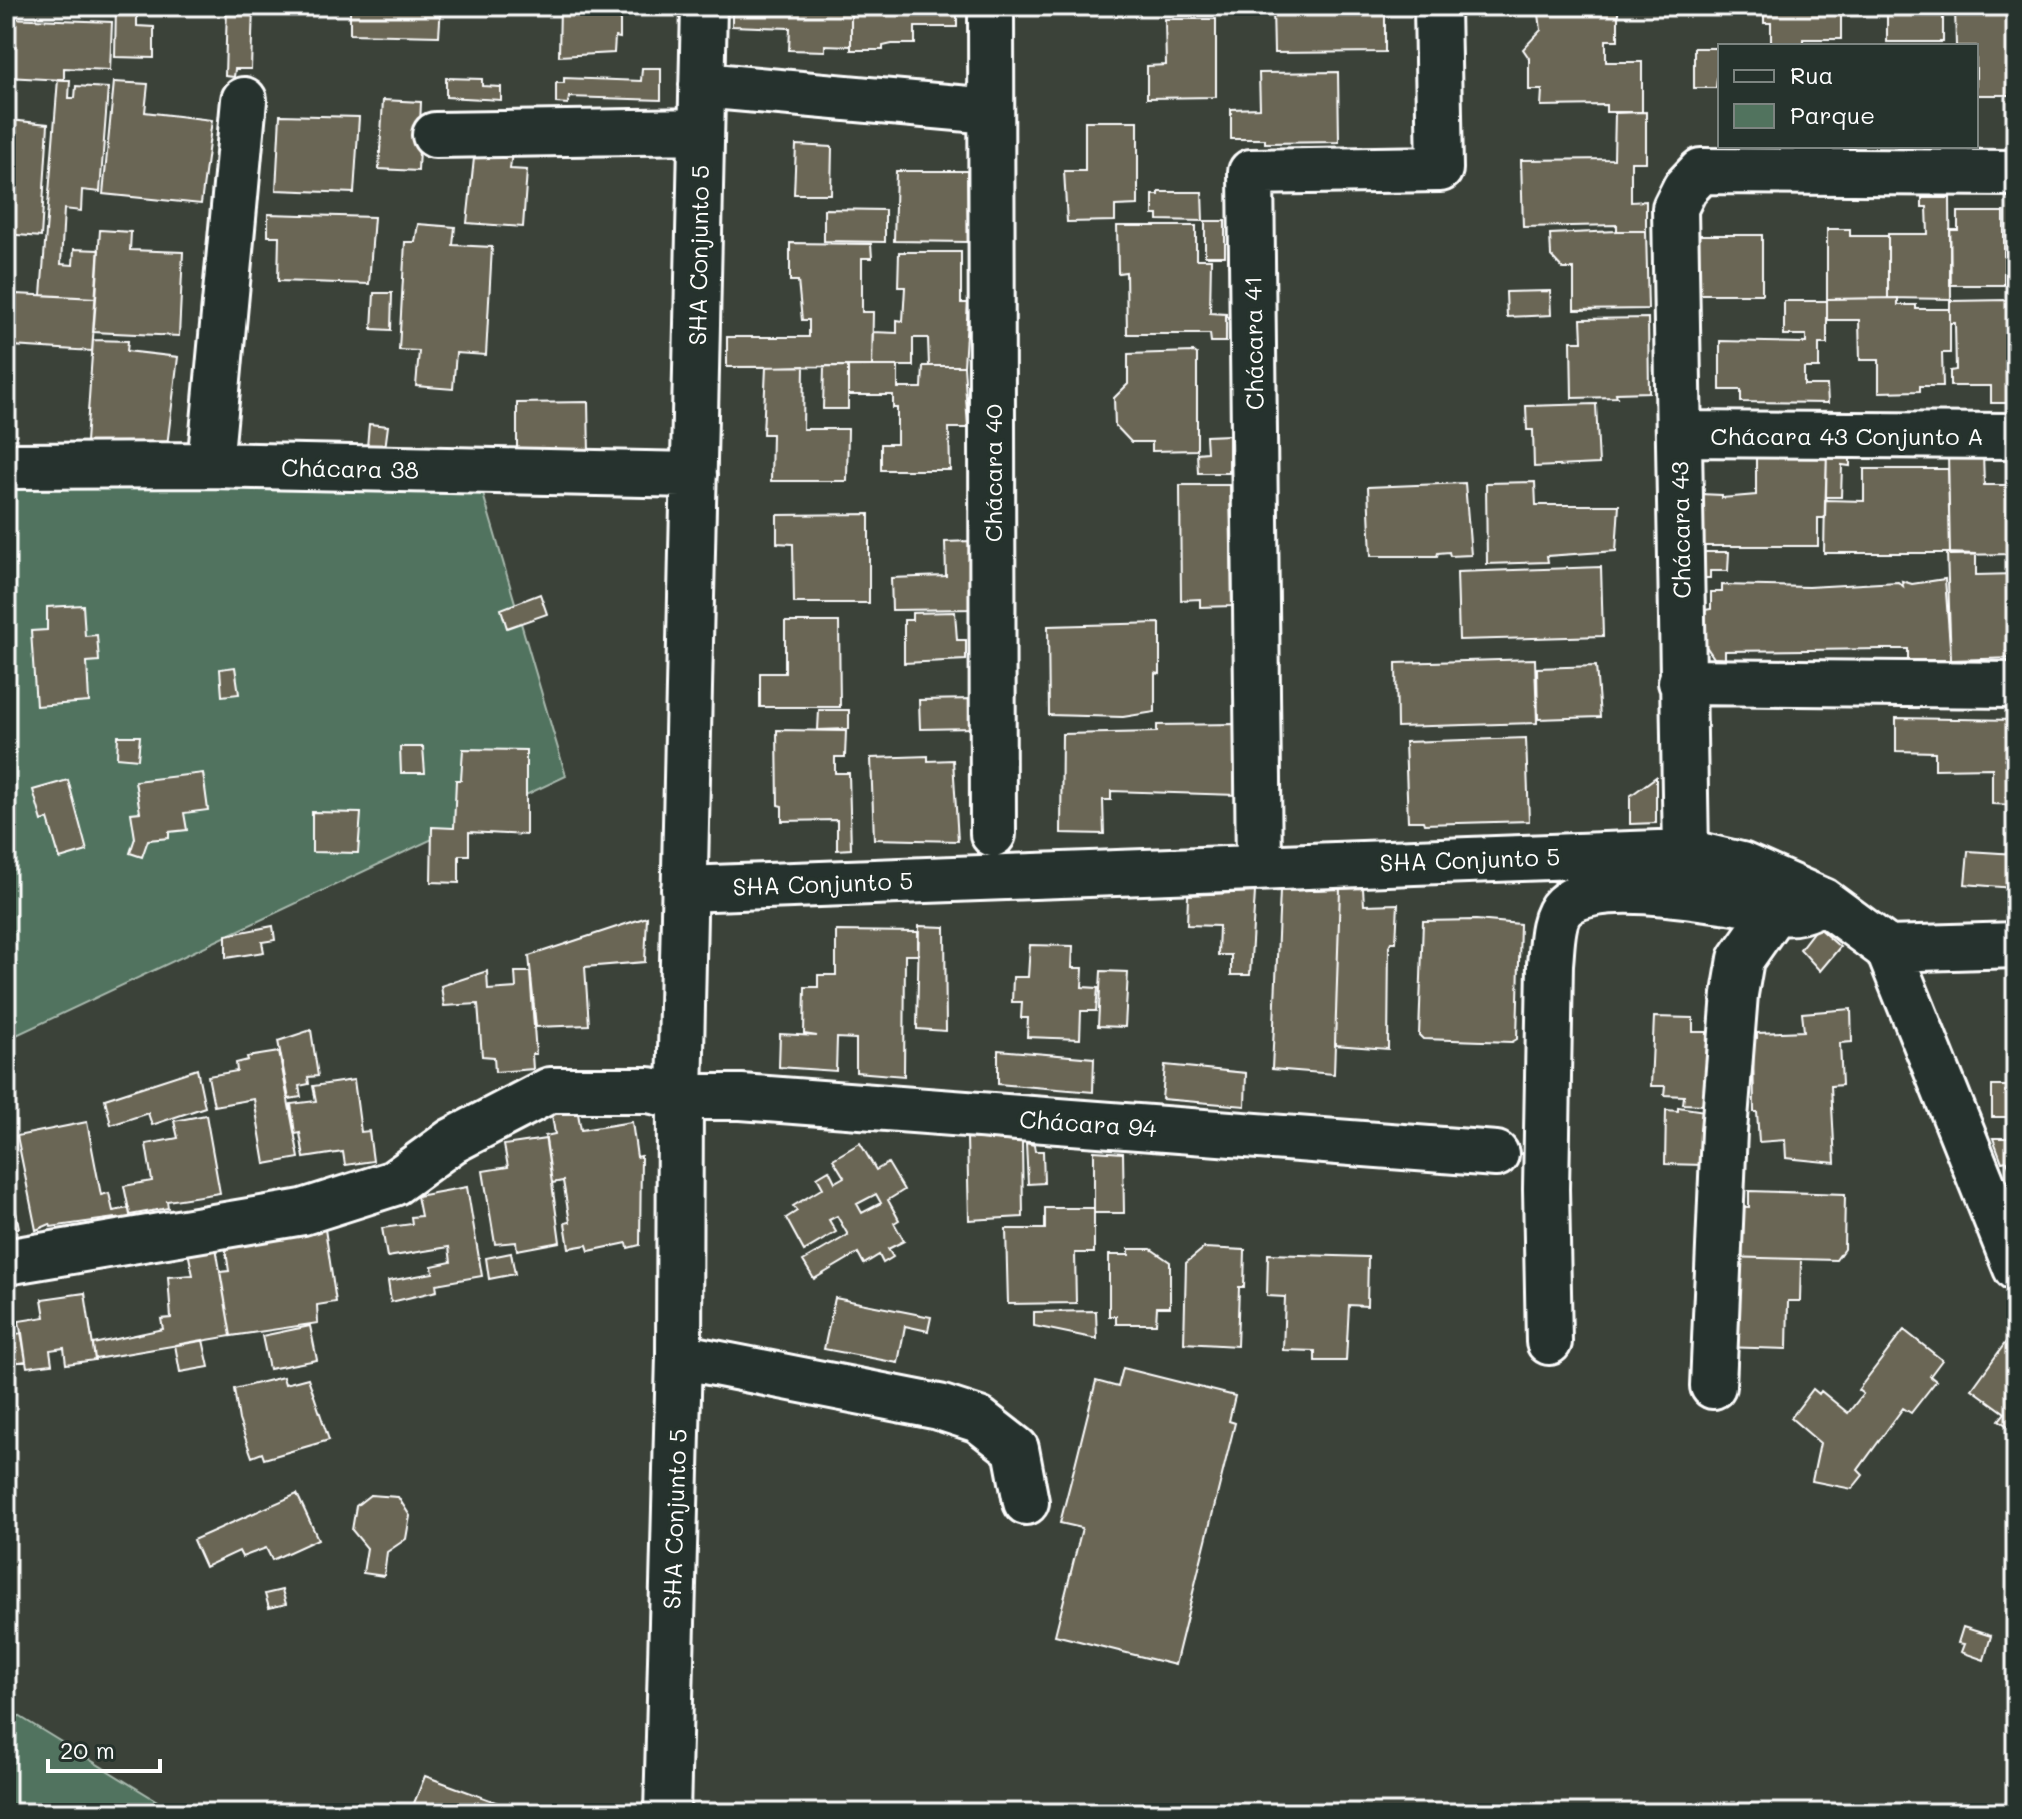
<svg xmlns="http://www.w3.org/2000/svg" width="2022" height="1819" viewBox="0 0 2022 1819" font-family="Mali,sans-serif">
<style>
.green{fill:#51735e;stroke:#a8b9ae;stroke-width:2}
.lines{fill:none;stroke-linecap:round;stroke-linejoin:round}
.stream{stroke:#8ea5a3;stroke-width:11}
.building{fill:#6b6654;stroke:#fff;stroke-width:2;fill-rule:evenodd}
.minor-casing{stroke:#fff;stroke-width:50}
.minor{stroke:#26332d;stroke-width:44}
.labels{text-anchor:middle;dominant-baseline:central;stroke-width:8;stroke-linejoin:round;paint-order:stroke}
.street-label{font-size:24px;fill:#fff;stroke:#26332d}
</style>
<rect width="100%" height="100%" fill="#3b4239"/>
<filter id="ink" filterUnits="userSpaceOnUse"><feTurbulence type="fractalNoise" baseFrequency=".0125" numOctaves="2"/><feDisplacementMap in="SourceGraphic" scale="16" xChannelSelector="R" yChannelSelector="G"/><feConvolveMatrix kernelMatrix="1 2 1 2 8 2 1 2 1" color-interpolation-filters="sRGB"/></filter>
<g filter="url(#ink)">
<!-- green -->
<path class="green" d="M473,460L566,776L6,1040V477Z
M6,1708L157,1801L162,1813H6Z"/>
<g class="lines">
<!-- stream -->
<path class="stream" d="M6,1806L10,1813"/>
</g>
<!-- building -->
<path class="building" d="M116,6H137V26L154,27V58L115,57Z
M227,6H253L251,69H235L234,77L225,76Z
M350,6H441L439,36L350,34Z
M522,6H554V11L523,10Z
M560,6H620V38L615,37L614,53L559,56Z
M732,6H851V46L825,45V51L789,50L790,28L732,26Z
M851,6H957V27H915V44H892L883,46V50H851Z
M1273,6H1385V52L1274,53Z
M1538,6L1618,10V40H1606V62H1642V112H1606V105L1541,106L1542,90H1529V58L1523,49L1541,30Z
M1764,6H1841V39H1803V46L1771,45V23H1764Z
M1887,6H1943V42H1887Z
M2010,7V95H1976V46H1956L1955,8Z
M6,18L112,22L110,70L64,68V80L6,77Z
M1165,19H1216V97L1147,98V66L1166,65Z
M1694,48H1720L1716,88H1694Z
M642,68H661V100L569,97L568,104L556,103V83H564V78L641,81Z
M1338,72L1339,142L1265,143V139H1231V109L1260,108L1259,73Z
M6,77H14L10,120L48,124L41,237L6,234Z
M446,78L482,79V86L501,87V100L446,97Z
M58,79L70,80L69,98H75L76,86L108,88L100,192L82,190L81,211L64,209L61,264L73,265L74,249L99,250L96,298L41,295Z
M114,82L148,84L145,112L212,120L201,204L103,194Z
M383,100L421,102L418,171L379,169Z
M1646,112V162H1631V202L1646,201V231H1617V225L1523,227L1521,160L1614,159L1615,113Z
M280,115L359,117L354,193L276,190Z
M1085,121H1138V205L1115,206V221L1067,222L1064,171H1085Z
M796,145L832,147L831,194H794Z
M1757,146H1797V151H1757Z
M475,149L512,152L510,169L527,170L523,227L467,223Z
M896,171H967L968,242L894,241Z
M1159,192H1202L1203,221L1158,220V215H1153V195H1159Z
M1922,198H1950L1951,299L1888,298V234H1928L1927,207H1922Z
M824,209L885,210V242L824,241Z
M1958,212H2004V285H1950V230H1958Z
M268,214L374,217L369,284L278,281L279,236H268Z
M1205,221H1225V256H1205Z
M418,224L455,227L453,245L492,247L486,355L456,353L453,389L416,386L419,351L399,350L405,242H415Z
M1117,226H1196V259H1211L1210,313L1226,314V342H1211L1210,334H1127L1126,272L1118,273Z
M1827,229H1850V236H1888V298L1827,299Z
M100,230L131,232L130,250L183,252L179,336L93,332Z
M1617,231H1646L1648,309L1574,310V269H1563L1551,256L1550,234Z
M1697,235H1762V294H1698Z
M790,243L871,244L872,258H862V312H873L872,366L727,367V337H809V320H802L798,281H790Z
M899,252H961V303H968L964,366H929L928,338H913V366H872L873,332L897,333V320L903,321L905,287H898Z
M1550,291L1551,315L1507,317L1506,292Z
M374,293H392L391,330L372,329Z
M16,294L96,298L92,351L12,346Z
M1898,298V305H1916V309H1950V353H1942L1943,386H1920V391L1879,392V360H1860L1859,320H1827V299Z
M2009,300V403H1991V386H1950V371L1956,370L1955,323H1950V301Z
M1784,301H1827V344H1819V368H1804V385H1827L1828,403L1741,402V390H1720V341L1806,343V335H1784Z
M1648,318L1649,392L1616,393L1617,397L1572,398L1571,341H1582L1581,319Z
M93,340L128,341L127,351L178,357L167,446L86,442Z
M1194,352L1197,354V450L1152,451V442H1131L1115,425L1114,398L1128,384V354Z
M804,366L803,429H848L847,481H771L772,434H763L766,367Z
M824,366H848V409H823Z
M848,366H898V388H922L923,366H964L968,428H949L950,470H881V444H897V408H893V395H848Z
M588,402L589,454L517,455V403Z
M1596,404L1599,464L1534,467L1533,430H1527L1526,406Z
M369,424L388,426L385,449L367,447Z
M1229,435V473H1198L1197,453L1207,452L1206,436Z
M1827,450L1825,518H1818V546H1701V494L1722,495V498L1756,495V453Z
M1827,450L1850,451V466L1842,465L1841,497H1826Z
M1983,452L1984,485H2011V514L2016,492V554L1950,555L1948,453Z
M1864,469H1948L1950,553H1824L1825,500L1864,501Z
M1535,482L1536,505H1619L1616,551L1547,556L1548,562L1487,564L1486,483Z
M1465,483L1471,555L1450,556L1449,552L1438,553L1437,556H1371L1368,487Z
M1180,485H1230L1232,606L1200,607V599L1181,600Z
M869,514V603H794L793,544L777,543V515Z
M972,541L974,609L892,610L891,578L946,576L945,542Z
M1701,552H1729L1728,571H1710V578H1701Z
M1947,553L1976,554V575L2016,574V658L1951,660Z
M1601,567L1603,636L1459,640L1457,572Z
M1945,579L1951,660H1908V649H1883L1725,651V659L1714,658L1697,633L1699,611L1711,609V592H1722V585L1808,587L1898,582L1903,586L1902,581L1912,584Z
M540,594L547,614L507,628L501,609Z
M83,605L85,636L97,635L99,661L87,662L89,702L36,706L31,631L47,630V607Z
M955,612L957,640H966V660L904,663V620H912V613Z
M785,622H839L840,707H760V673H785Z
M1160,623V674L1155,673V712L1123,717L1049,715L1048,626Z
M1535,659L1537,723L1397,727L1396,663Z
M1596,666L1600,717L1538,719L1537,668Z
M235,667L239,694L222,696L220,669Z
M974,699V728L920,729L919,700Z
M819,710H849V729L818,730Z
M2016,716V805L1992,804V768L1935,769V752L1896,751V718L2016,720Z
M1235,724L1237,795L1111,791V800H1103L1104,834L1061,833L1062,734L1157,732V725Z
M777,730L846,731L845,757H835V773H849L851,849L837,850V820L782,821V806L778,805Z
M118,736H140L138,759L117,757Z
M1526,738L1529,821L1424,824L1423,821H1408L1405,742Z
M400,747H423L425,773H401Z
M463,749L526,750V835L469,832V855H459V883L431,882L432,827L454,828L456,780H461Z
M928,756V761L953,760L958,841L874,839L871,758Z
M203,773L208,810L184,813L187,830L169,832V838L148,840L142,857L130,853L135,838L131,813L140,812L135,781Z
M1656,777V823L1630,824V796Z
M68,780L87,851L60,859L48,819L42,821L33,790Z
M312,812L361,813L358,853L312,852Z
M1968,851L2015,854L2013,877L2016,883L2013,888L1965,884Z
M1363,888L1364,905L1398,904L1396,942H1391L1389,946L1388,1049L1335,1045L1340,889Z
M1340,889L1334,1074L1272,1069L1280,891Z
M1255,892L1250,975H1231V955H1218L1219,926L1187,925L1188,895Z
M647,917L645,962L585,967L589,1025L536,1027L529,956Z
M1476,920L1520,924L1517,1039L1512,1042L1423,1039L1419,1035L1423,921Z
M273,926L275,940L262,942L264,952L226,958V935Z
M919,926L945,927L946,1031L917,1029Z
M1817,927L1840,947L1820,971L1800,949Z
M836,931L918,932V955H905L904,1076L856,1072V1039L837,1038L836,1071L779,1067L780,1034L817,1036L804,1034L805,987H818V975H836Z
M1030,945L1073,946L1072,968H1083L1082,987L1098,988L1096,1011H1081L1080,1039L1027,1037L1028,1018H1021L1022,1002H1012L1013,977H1028Z
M487,971L488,990L516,988L515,972H530L536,1054H532L533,1069L495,1072L494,1057L482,1056L478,1004L444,1006L441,986Z
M1101,971L1128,972L1125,1027L1098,1026Z
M1851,1009L1852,1042L1840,1043L1842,1085L1831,1086L1835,1163L1786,1158L1785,1140L1759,1142L1757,1112H1754L1753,1039L1757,1038V1033L1804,1031L1802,1013Z
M1654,1017L1693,1018V1032H1707L1705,1105L1683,1104L1684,1096L1664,1095L1665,1086H1651Z
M311,1030L318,1076L308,1077L309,1084L299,1086L301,1097L289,1099L278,1041Z
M998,1050L1094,1058L1093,1092L998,1084Z
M279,1052L299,1158L265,1164L254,1099L214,1106L208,1076L237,1071L236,1063L248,1060L247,1057Z
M1165,1065L1246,1073L1245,1106L1162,1099Z
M197,1069L205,1107L152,1125L148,1113L111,1125L105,1099Z
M2008,1070L2016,1073V1132H2009V1117H1992V1086H2009Z
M354,1080L361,1132L369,1131L373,1161L345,1165L343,1152L304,1158L300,1133L295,1134L291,1104L316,1101L313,1086Z
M1678,1107L1705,1111L1704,1165L1665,1164L1666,1110L1678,1111Z
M577,1108L581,1130L632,1122L637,1157L641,1156L640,1245L628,1248L627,1243L589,1251L587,1245L569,1248L565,1223L570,1222L563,1181L552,1183L545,1136L555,1134L551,1109Z
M206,1115L220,1193L167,1201L168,1208L130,1215L124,1186L152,1181L146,1144L178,1138L174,1121Z
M87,1122L101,1195L109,1193L113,1211L129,1208L131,1221L115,1223L114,1218L51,1227L50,1224L36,1230L17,1136Z
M967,1138L1022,1142L1023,1217L969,1220Z
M1993,1138H2016V1181L2007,1161L2002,1162Z
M546,1139L560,1242L517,1250L516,1242L495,1244L483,1171L508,1167L504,1145Z
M860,1143L876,1170L888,1163L904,1190L888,1200L899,1220L894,1223L904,1241L888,1249L893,1257L883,1263L879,1255L864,1264L858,1253L814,1279L803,1261L848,1235L837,1216L829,1220L836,1232L804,1251L786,1218L797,1211L793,1206L823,1188L817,1177L829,1170L835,1182L844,1177L833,1159ZM876,1194L881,1203L862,1213L857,1204Z
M1026,1143L1034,1145L1035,1151H1043L1044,1183L1028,1184Z
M1094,1151L1123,1153L1124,1213H1094Z
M6,1159L19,1228L6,1230Z
M467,1187L482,1276L436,1284L437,1291L391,1302L388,1281L433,1273L432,1266L451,1262L449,1247L387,1257L382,1228L412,1224L411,1217L421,1216L417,1196Z
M1749,1191L1845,1194L1844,1249L1836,1260L1725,1257L1727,1206L1749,1207Z
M1045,1208H1094V1253H1075L1076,1303L1008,1304L1006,1229H1045Z
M325,1229L336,1302L317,1305L318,1323L231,1336L220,1272L229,1271L225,1245Z
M216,1247L231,1336L95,1359L93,1344L163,1329L161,1319L171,1318L168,1277L193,1275L188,1252Z
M1204,1248L1245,1250L1244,1287H1239L1237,1346L1184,1343L1186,1263Z
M1129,1249H1151L1170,1262V1307H1157L1156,1324H1116V1316H1109V1255H1129Z
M511,1253L515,1274L489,1279L486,1258Z
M1268,1254L1368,1257L1367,1306L1349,1305L1346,1361H1315V1351L1283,1350L1285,1297L1267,1296Z
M1725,1257L1801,1259L1800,1301H1788L1787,1349L1722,1347Z
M85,1293L95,1360L66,1364L64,1348L50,1350L52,1364L27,1367L19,1321L45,1317L42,1299Z
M835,1298L931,1317L928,1331L905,1326L898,1363L824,1349Z
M1096,1311L1097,1339L1034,1326V1312Z
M310,1326L317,1360L269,1369L262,1336Z
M2016,1328V1432L1999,1420L2005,1413L1972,1389Z
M1904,1330L1942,1360L1930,1376L1936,1381L1911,1413L1903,1408L1858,1470L1863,1475L1852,1489L1812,1481L1820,1443L1791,1418L1813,1389L1819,1394L1821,1391L1848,1413L1863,1394L1858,1390Z
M22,1333L26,1361L6,1364V1335Z
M203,1340L209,1367L180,1372L175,1345Z
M1123,1368L1235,1396L1229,1421L1235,1423L1175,1665L1055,1635L1082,1528L1060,1523L1075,1465L1096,1381L1118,1387Z
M283,1377L285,1384L308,1378L329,1440L264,1459L262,1453L252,1457L239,1420L234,1389Z
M297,1494L318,1539L272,1560L266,1548L242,1557L239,1551L205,1567L193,1540Z
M370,1495L398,1497L410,1516L406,1539L387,1552L384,1576L363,1573L367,1548L352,1530L356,1506Z
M282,1590L286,1604L269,1608L265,1594Z
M1963,1627L1991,1636L1984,1660L1961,1652L1964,1644L1958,1643Z
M425,1776L509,1807L505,1813H410Z"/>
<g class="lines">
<defs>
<path id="minor" d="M991,6L993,834
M702,85L991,111
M435,135L701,131
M1679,434L2016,436
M210,465L244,100
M6,466L210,465L694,475
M1681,682L2016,685
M1686,852L1675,208L1685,188L1701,171L2016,173
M1259,866L1251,172L1440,169L1437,6
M684,889L1686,852L1741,865L1823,901L1888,949L2016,1268
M1888,949L2016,945
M6,1262L303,1212L394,1183L452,1141L550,1090H649L680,1097H741L1496,1154
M1549,1342L1546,1189L1550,964C1552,947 1551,918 1564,906C1597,875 1714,900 1757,905C1776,913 1792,916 1811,907
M679,1356L939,1407L979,1420L1016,1449L1026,1502
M1713,1386L1724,1131L1735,994L1741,959L1774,912
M667,1813L679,1356L680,1097L704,6"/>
</defs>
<!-- minor casing -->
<use href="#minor" class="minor-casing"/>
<!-- minor -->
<use href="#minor" class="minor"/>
</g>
</g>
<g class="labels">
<!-- street labels -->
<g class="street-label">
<text transform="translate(698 255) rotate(-89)">SHA Conjunto 5</text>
<text transform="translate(1253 343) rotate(-91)">Chácara 41</text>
<text x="1847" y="435">Chácara 43 Conjunto A</text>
<text transform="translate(350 468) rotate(1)">Chácara 38</text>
<text transform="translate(992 473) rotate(-90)">Chácara 40</text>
<text transform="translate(1680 530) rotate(-91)">Chácara 43</text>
<text transform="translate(1470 859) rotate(-2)">SHA Conjunto 5</text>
<text transform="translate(823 883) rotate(-2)">SHA Conjunto 5</text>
<text transform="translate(1088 1123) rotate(4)">Chácara 94</text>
<text transform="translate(674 1519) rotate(-88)">SHA Conjunto 5</text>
</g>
</g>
<!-- margin -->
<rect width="2022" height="1819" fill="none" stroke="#26332d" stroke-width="32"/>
<rect x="16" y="16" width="1990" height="1787" fill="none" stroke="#fff" stroke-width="3" filter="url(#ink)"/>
<!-- legend -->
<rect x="1718" y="44" width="260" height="104" fill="#26332d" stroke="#7d8581" stroke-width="2"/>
<rect x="1734" y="70" width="40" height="12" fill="#26332d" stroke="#7d8581" stroke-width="2"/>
<text x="1790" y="84" font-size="24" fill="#ffffff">Rua</text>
<rect x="1734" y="104" width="40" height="24" fill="#51735e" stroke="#7d8581" stroke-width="2"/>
<text x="1790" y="124" font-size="24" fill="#ffffff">Parque</text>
<!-- scale -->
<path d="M48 1759v12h112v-12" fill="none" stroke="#ffffff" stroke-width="4"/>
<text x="60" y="1759" font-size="24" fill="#ffffff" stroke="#26332d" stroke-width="6" paint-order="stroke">20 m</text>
</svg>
